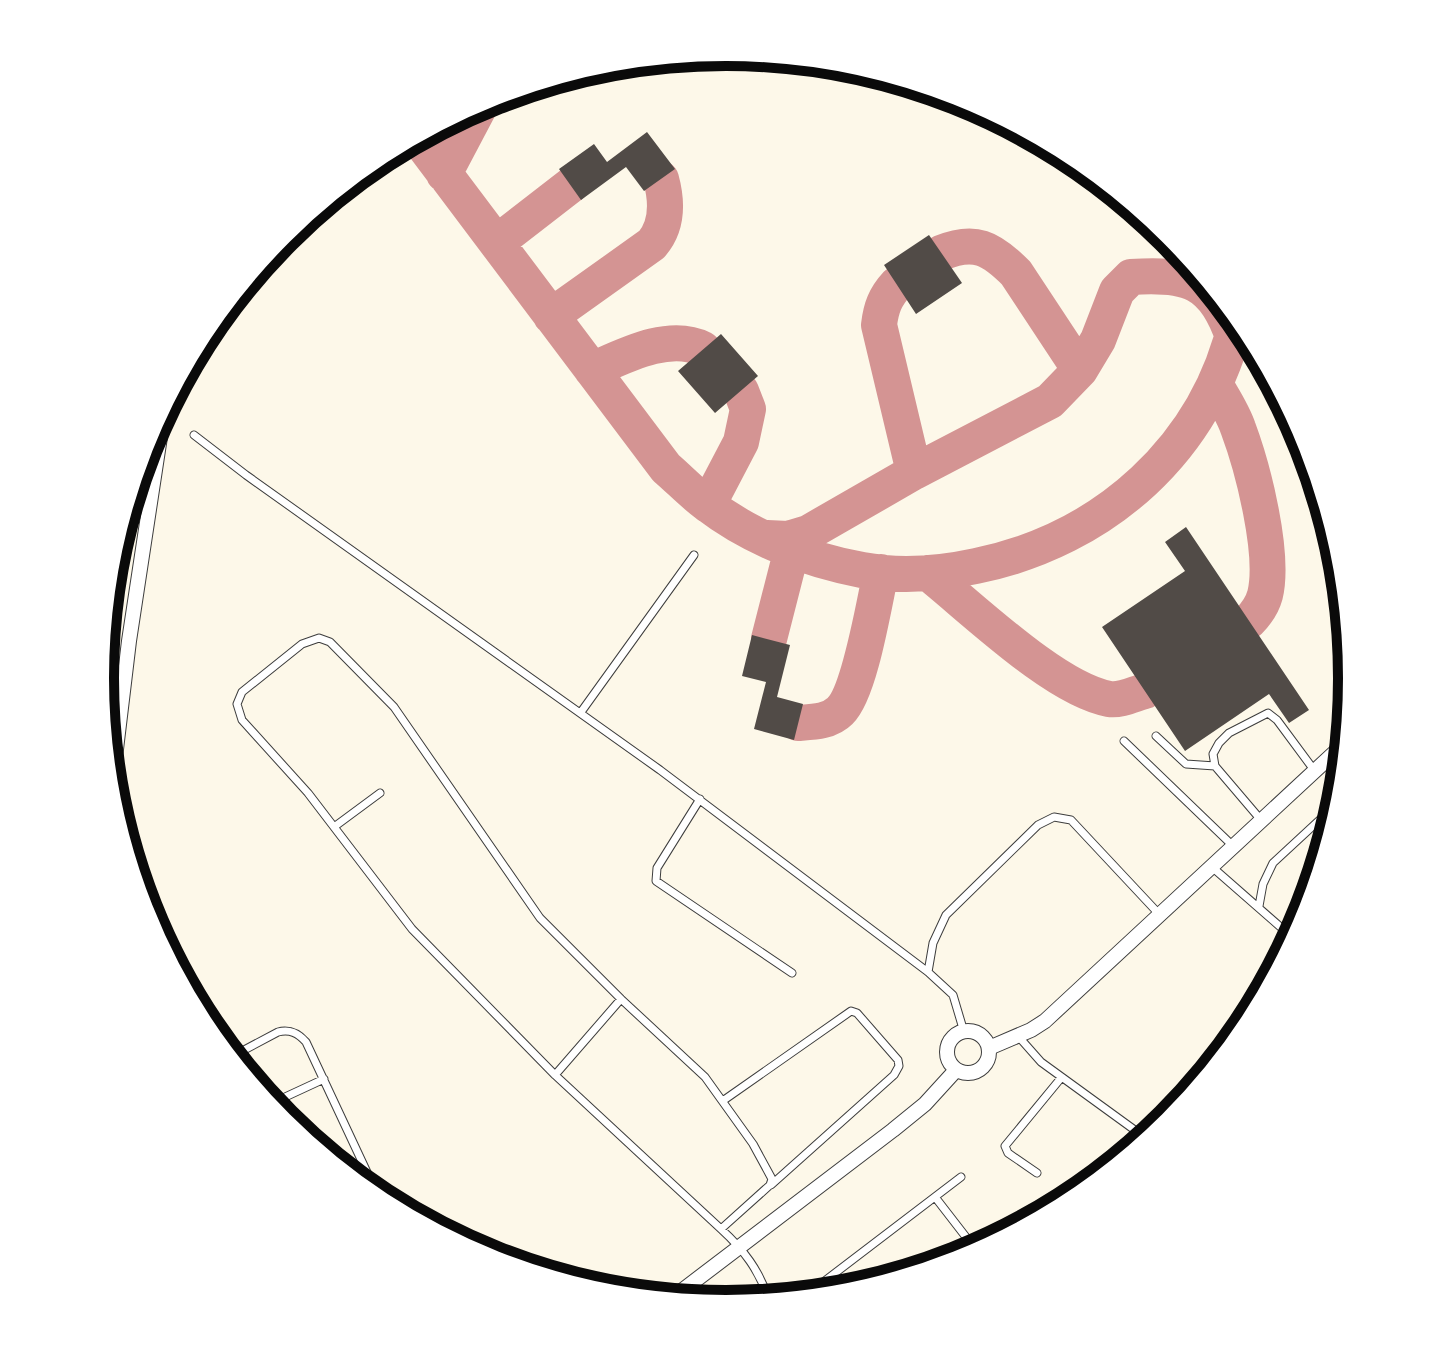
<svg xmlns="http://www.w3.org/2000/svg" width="1452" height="1356" viewBox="0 0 1452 1356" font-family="'PT Serif',serif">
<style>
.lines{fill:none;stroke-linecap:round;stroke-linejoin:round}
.taxiway{stroke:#d49493;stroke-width:36}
.building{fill:#514b47}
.service-casing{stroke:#3d3d3d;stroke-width:9}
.minor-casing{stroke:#3d3d3d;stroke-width:16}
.service{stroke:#fff;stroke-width:7}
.minor{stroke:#fff;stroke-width:14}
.rim{fill:none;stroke:#0a0a0a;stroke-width:10}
</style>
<rect width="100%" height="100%" fill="#fdf8e9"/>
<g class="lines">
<!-- taxiway -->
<path class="taxiway" d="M417,137L666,468C680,480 693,494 707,504C751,538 808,560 862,570C900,577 939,574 976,566C1104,540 1208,448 1237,318
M444,174L482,102
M500,240L571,185
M941,253C975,239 991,248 1016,273L1080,370
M897,284C885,297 881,308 879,325L914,472
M551,316L652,244C668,225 667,201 661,179
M592,370C624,356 669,332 703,349
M1215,384C1223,398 1233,413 1238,428C1253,468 1275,554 1265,595C1262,606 1257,613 1249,621
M708,505L741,442L748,409L741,391
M767,538L788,539L808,533L914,472L1050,401L1080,370L1098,340L1117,291L1131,277C1188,273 1214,281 1233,337
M928,573C973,609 1055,689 1109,699C1120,701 1134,694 1145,691
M769,639L792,549
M798,723C813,722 829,722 840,711C860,692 874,603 881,572"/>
</g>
<!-- building -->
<path class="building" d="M647,132L675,169L644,191L626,167L581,200L559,169L594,144L607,162Z
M929,235L962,283L916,314L884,265Z
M721,334L758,376L715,413L678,371Z
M1186,527L1309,710L1289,723L1269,694L1185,751L1102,627L1185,571L1165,542Z
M752,635L790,645L777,697L803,704L794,740L754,729L766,682L742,676Z"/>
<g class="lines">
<defs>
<path id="service" d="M194,435L246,475L660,770L928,972L953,995L964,1032
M581,712L694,555
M1156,736L1186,764L1215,766
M1124,741L1232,845
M1331,755L1343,768
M700,799L657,868L656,881L792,973
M1261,820L1215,766L1213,754L1219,743L1229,733L1268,713L1277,720L1314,770
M334,827L380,793
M1212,867L1293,938
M1259,906L1263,884L1273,863L1340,801
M928,972L933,943L946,915L1038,825L1054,817L1071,820L1159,914
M1018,1036L1041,1062L1147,1139
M231,1057L278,1032C290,1029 298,1033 306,1042L380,1200
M555,1075L621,999
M724,1100L851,1011L857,1013L898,1060L899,1066L894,1075L771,1185
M270,1104L324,1079
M1037,1173L1008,1153L1005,1146L1061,1078
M356,1180L368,1174
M935,1197L976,1250
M721,1229L770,1185L772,1179L753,1144L705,1077L621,999L540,918L394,707L330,642L319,638L302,644L242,692L237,704L242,720L308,793L412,929L555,1075L721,1229C744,1250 759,1270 769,1300
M805,1296L961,1177"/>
<path id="minor" d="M111,791L129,641L160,437L157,421
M947 1052a21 21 0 1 1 42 0a21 21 0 1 1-42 0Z
M989,1048L1031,1030L1045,1021L1346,742
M671,1299L893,1130L925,1104L956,1070"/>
</defs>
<!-- service casing -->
<use href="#service" class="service-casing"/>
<!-- minor casing -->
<use href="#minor" class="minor-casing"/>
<!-- service -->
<use href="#service" class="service"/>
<!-- minor -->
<use href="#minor" class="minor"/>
</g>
<!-- crop -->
<path d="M0 0H1452V1356H0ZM114 678a612 612 0 1 1 1224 0a612 612 0 1 1-1224 0Z" fill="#fff" fill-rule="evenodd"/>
<path class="rim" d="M114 678a612 612 0 1 1 1224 0a612 612 0 1 1-1224 0Z"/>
</svg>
